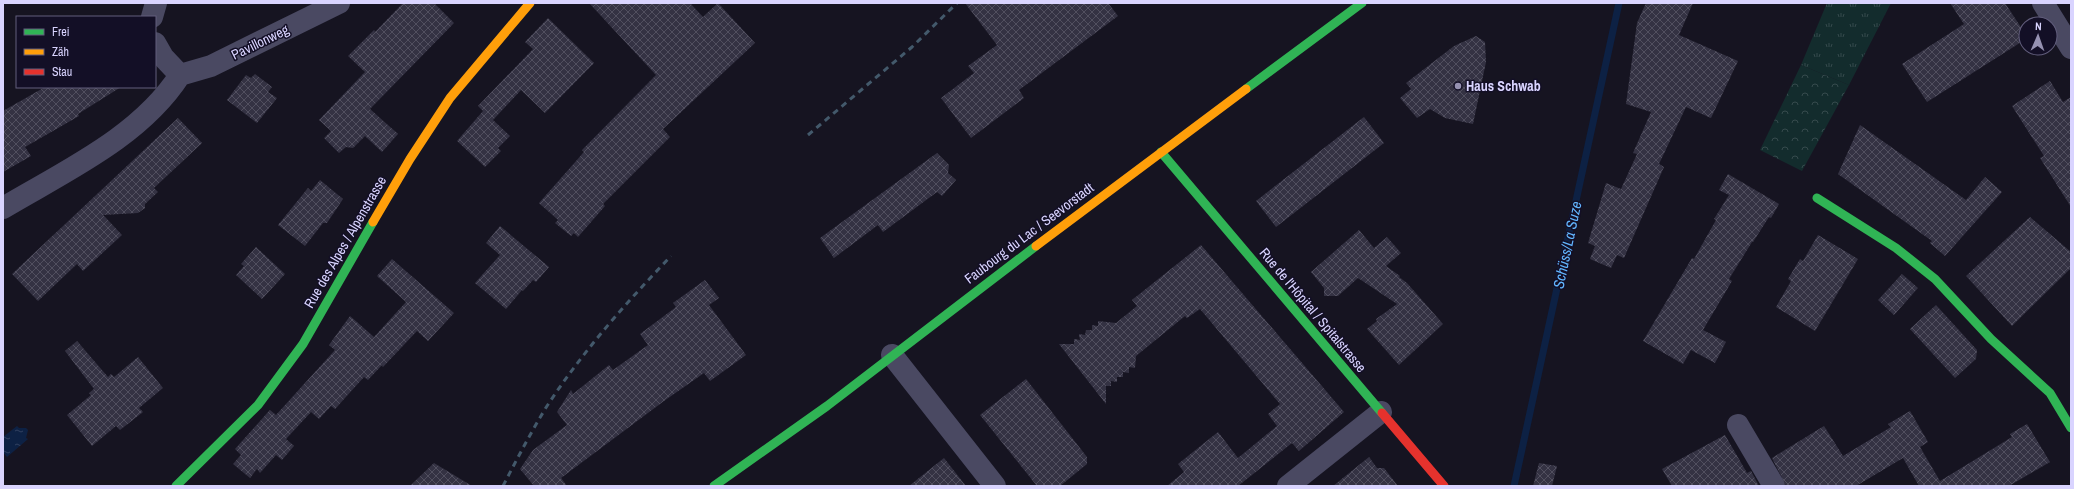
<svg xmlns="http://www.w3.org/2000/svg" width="2074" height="489" viewBox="0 0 2074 489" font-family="'Archivo Narrow',sans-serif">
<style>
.grass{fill:url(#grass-tufts)}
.park{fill:url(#park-crowns)}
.water{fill:url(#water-ripples)}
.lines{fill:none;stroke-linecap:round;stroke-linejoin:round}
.stream{stroke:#0d2144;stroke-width:7}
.building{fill:url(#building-cross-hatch)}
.street{stroke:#4a4962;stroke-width:22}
.fast{stroke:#30b455;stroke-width:9}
.slow{stroke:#ff9f0a;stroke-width:9}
.jam{stroke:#e5322d;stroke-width:9}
.rail{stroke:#43596b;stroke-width:3;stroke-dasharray:6 5;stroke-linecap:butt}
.poi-dot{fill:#9591b1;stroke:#130f26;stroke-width:1.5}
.labels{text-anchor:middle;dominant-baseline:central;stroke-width:3;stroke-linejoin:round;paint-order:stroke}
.street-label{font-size:14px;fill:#d9d4ff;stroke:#130f26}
.poi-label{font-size:14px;font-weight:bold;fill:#d9d4ff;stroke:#130f26;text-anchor:start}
.water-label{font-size:15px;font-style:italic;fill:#62b6ff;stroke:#130f26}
</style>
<defs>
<pattern id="grass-tufts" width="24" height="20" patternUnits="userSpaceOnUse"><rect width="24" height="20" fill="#132c2d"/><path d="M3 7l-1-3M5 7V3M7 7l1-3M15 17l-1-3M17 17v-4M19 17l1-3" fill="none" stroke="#354a4c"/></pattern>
<pattern id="park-crowns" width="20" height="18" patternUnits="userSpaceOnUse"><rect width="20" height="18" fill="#132c2d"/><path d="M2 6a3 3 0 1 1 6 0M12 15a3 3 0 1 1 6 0" fill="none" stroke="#354a4c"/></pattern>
<pattern id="water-ripples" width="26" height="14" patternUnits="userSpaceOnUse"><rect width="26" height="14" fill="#0d2144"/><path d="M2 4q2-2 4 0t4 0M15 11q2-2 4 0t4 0" fill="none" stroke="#304060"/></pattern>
<pattern id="building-cross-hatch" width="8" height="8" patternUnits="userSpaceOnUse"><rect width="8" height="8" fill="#343243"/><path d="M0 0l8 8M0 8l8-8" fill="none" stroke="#514f5f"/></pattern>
</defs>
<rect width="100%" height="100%" fill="#161421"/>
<!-- grass -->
<path class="grass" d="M1827,3H1891L1849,85L1801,65Z"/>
<!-- park -->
<path class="park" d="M1801,65L1849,85L1802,171L1760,150Z"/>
<!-- water -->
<path class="water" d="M17,426L19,428H26L28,430L26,438L28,439L7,457L3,452V437Z"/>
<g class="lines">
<!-- stream -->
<path class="stream" d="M1514,486L1619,3"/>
</g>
<!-- building -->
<path class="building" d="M403,3H434L454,23L370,109L398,134L382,152L365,136L353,148L346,147L339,153L324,138L331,131L319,120L365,72L348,56L374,30L375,32Z
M589,3H690L703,17L718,3L755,43L663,129L670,137L603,204L605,206L578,237L574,233L571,236L555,223L558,220L539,203L584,152L582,150L656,75Z
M965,3H1108L1118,16L1019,90L1024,98L971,138L941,98L974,73L968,66L997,45Z
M1646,3H1693L1679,35L1738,61L1711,118L1686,107L1659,164L1664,167L1624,258L1617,255L1611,268L1590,259L1595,246L1588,243L1606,183L1621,189L1637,154L1633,153L1651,112L1626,104L1637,23Z
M1950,3H2005L2026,35V39L1927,102L1902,64L1964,24Z
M548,18L594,63L545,113L521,90L493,120L510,136L498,148L501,151L485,167L457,141L483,111L478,106L533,49L525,42Z
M1476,36L1485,42L1486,62L1473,124L1445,118L1430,109L1417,118L1400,98L1411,89L1406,83L1454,46Z
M255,74L272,87L268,92L277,98L257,123L227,100L246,75L251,78Z
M2050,81L2063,102L2071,97V207L2040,158L2044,156L2012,106Z
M45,87H121L78,114L79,116L25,147L31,156L3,172V111Z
M1364,117L1384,143L1276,227L1256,201Z
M178,118L202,143L154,188L158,192L145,204V208L138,213L103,215L122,235L83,271L77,264L38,301L12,274Z
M1860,125L1966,200L1985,177L2002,192L1945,256L1930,243L1932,241L1838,174Z
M937,153L949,165L948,173L956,180L942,196L937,192L883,232L878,225L834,258L820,238Z
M1728,174L1779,204L1771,218L1769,217L1753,242H1752L1729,279L1732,281L1703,330L1726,342L1715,363L1691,350L1683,364L1643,341L1692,258L1694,259L1716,220L1714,219L1729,195L1719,190Z
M320,180L343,199L327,223H323L305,246L278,225L308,188L311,191Z
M2030,217L2071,252V268L2012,326L1966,276Z
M500,226L549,267L536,282L533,280L523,291L522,290L506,309L475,283L500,255L486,243Z
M1359,230L1374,248L1387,237L1401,253L1386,266L1400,276L1399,277L1407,283L1443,324L1399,365L1367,329L1377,321L1376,319L1397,304L1358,278L1338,296H1324V288L1311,272Z
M1818,235L1858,259L1815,331L1776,307L1791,281L1788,279L1800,259L1803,261Z
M1201,245L1344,412L1299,451L1292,443L1238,486H1167L1184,472L1178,464L1218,432L1238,458L1277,426L1268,414L1280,404L1200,309L1187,318L1185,316L1136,356L1135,368L1129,367V373L1123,372V377H1117V382L1111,381V386H1106V404L1059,344H1074V339L1080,340L1079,334L1085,335L1086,330H1092V325L1098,326V321L1116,323L1137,306L1132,300Z
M256,247L285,274L262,299L236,275L244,266L241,264Z
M392,259L454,313L428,341L417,331L383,367L382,365L368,380L364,377L335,409L331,406L319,419L311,412L286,439L294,446L282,460L276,455L260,473L257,469L250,478L233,464L241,455L235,449L270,410L276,415L335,350L329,345L350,316L374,337L406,302L377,276Z
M1902,274L1918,288L1894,315L1878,300Z
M705,280L719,298L709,305L746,355L710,381L704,373L664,401L561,478L567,486H534L520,469L533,450L567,425L557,412L571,390L573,394L609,365L613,370L648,345L640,334L676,307L673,303Z
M1936,305L1977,350L1976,359L1955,378L1910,329Z
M77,341L108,377L111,374L114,377L138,357L163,388L139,408L143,412L120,430L116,426L92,446L67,415L91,395L89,393L94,389L65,351Z
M1026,379L1087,457V464L1060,486H1037L980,415Z
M1910,411L1928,442L1920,447L1940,481L2012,437L2010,434L2027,424L2050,462L2009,486H1919L1903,458L1856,486H1786L1772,458L1824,426L1843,456L1891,427L1888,424Z
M1725,435L1747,473L1751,471L1759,486H1672L1662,469Z
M1369,457L1377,468H1384L1398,486H1333Z
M944,458L966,486H909Z
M434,463L472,486H410Z
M1539,463L1557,466L1552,486H1533Z"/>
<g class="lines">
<!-- street -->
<path class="street" d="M2043,3L2071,48
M152,17L156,3
M155,43L163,57L180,75
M180,75L211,66L339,3
M3,208C65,171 140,137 180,75
M892,355L995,486
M1738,425L1774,486
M1288,486L1381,412"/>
<!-- fast -->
<path class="fast" d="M1246,89L1362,3
M1161,152L1382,413
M1817,198L1896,248L1935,279L1991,339L2050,393L2071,428
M176,486L258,405L303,344L373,222
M714,486L827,406L1036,246"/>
<!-- slow -->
<path class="slow" d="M373,222L410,159L450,98L530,3
M1036,246L1246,89"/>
<!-- jam -->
<path class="jam" d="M1382,413L1444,486"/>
<!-- rail -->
<path class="rail" d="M808,135L912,47L957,3
M503,486C517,459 531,432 547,406C583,351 626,303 671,256"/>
</g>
<!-- markers -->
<circle class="poi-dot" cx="1458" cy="86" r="4"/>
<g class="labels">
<!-- street labels -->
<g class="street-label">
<text transform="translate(260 42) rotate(-26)">Pavillonweg</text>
<text transform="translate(1029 233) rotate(-37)">Faubourg du Lac / Seevorstadt</text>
<text transform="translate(345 242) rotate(-60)">Rue des Alpes / Alpenstrasse</text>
<text transform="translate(1313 310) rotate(50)">Rue de l'Hôpital / Spitalstrasse</text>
</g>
<!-- poi labels -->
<g class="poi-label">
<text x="1466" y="86">Haus Schwab</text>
</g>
<!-- water labels -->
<g class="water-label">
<text transform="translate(1567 245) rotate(-78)">Schüss/La Suze</text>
</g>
</g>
<!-- border -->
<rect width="2074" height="489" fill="none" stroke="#d9d4ff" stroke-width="8"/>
<!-- legend -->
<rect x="16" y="16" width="140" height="72" fill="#130f26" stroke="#625e7d"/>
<rect x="24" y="29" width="20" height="6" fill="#30b455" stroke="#625e7d"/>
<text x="52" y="36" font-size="12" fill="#d9d4ff">Frei</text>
<rect x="24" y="49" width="20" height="6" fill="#ff9f0a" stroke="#625e7d"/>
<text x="52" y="56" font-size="12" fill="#d9d4ff">Zäh</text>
<rect x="24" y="69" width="20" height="6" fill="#e5322d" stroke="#625e7d"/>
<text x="52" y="76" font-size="12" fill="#d9d4ff">Stau</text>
<!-- north arrow -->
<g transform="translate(2038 36) rotate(2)"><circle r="19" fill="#130f26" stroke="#625e7d"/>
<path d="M0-3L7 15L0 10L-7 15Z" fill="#9591b1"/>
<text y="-6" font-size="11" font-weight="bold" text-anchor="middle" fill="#d9d4ff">N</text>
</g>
</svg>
